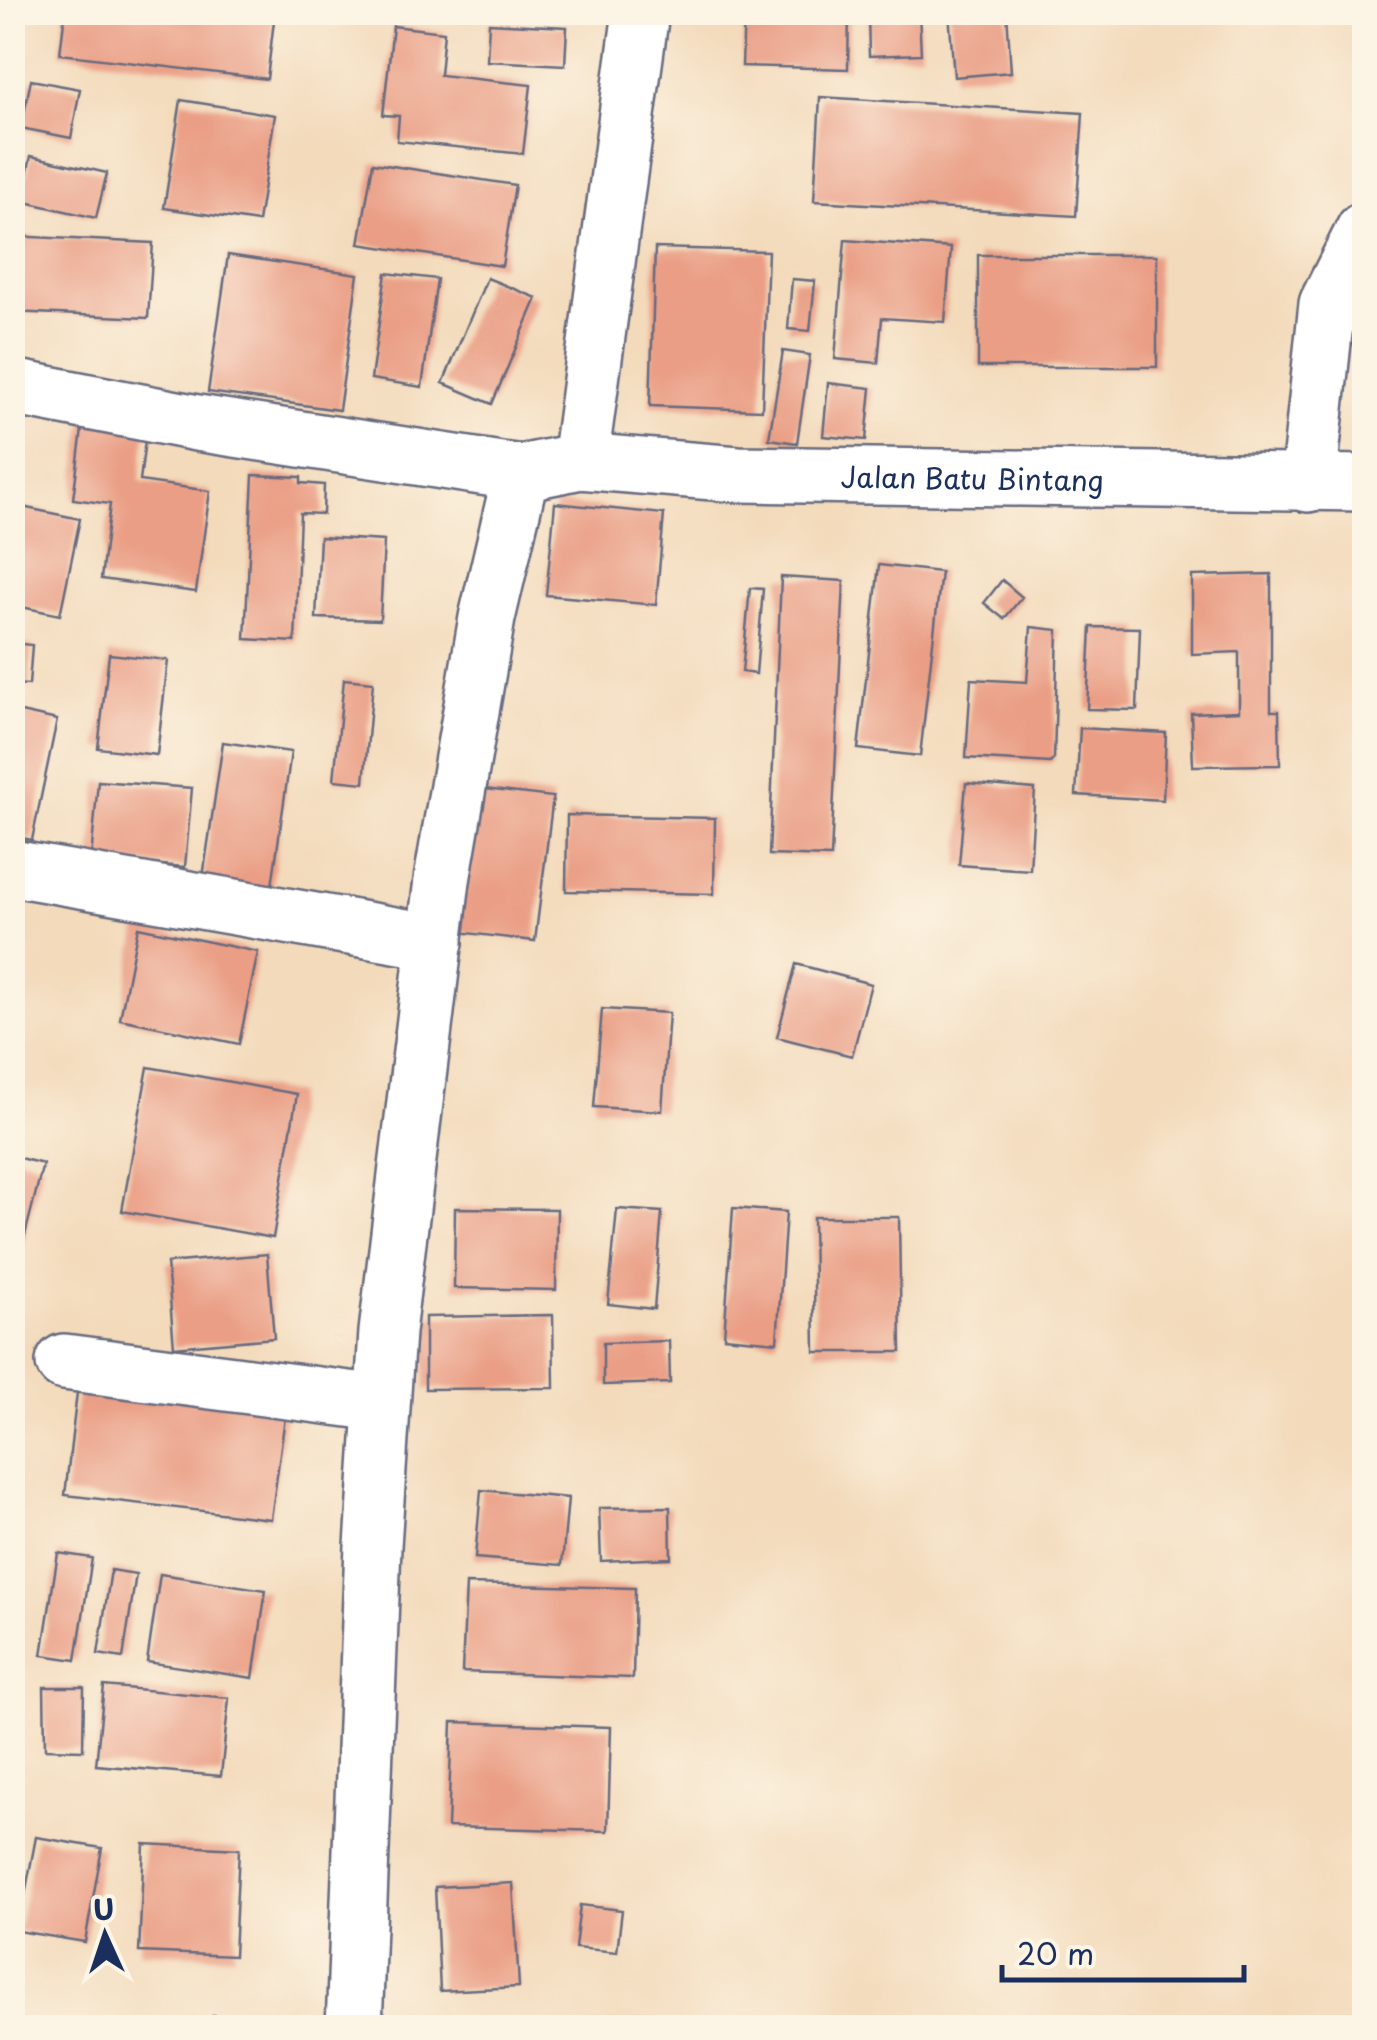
<svg xmlns="http://www.w3.org/2000/svg" width="1377" height="2040" viewBox="0 0 1377 2040" font-family="'Playpen Sans',sans-serif">
<style>
.building{fill:#ea9e85}
.lines{fill:none;stroke-linecap:round;stroke-linejoin:round}
.minor-casing{stroke:#676b7f;stroke-width:60}
.minor{stroke:#fff;stroke-width:55}
.labels{text-anchor:middle;dominant-baseline:central;stroke-width:8;stroke-linejoin:round;paint-order:stroke}
.street-label{font-size:28px;fill:#1b2f5e;stroke:#fcf5e5}
</style>
<rect width="100%" height="100%" fill="#fcf5e5"/>
<filter id="ink" filterUnits="userSpaceOnUse"><feTurbulence type="fractalNoise" baseFrequency=".01" numOctaves="2"/><feDisplacementMap in="SourceGraphic" scale="20" xChannelSelector="R" yChannelSelector="G"/><feConvolveMatrix kernelMatrix="1 2 1 2 8 2 1 2 1" color-interpolation-filters="sRGB"/></filter>
<filter id="wash" filterUnits="userSpaceOnUse"><feTurbulence type="fractalNoise" baseFrequency=".0048" numOctaves="4" result="noise"/><feDisplacementMap in="SourceGraphic" scale="40" xChannelSelector="R" yChannelSelector="G"/><feGaussianBlur stdDeviation="2.25" result="paint"/><feColorMatrix in="noise" values="0 0 0 0 0 0 0 0 0 0 0 0 0 0 0 0 0 1.4 0 .05"/><feComposite in="paint" operator="in"/></filter>
<g filter="url(#wash)">
<rect width="100%" height="100%" fill="#f3dabb"/>
<g id="blocks">
<!-- building -->
<path class="building" d="M65,12H275L267,79L60,54Z
M744,12H849L848,69L742,66Z
M868,12H919L921,54L869,56Z
M949,12H1007L1011,72L954,77Z
M489,23L567,27L565,65L487,61Z
M393,26L444,32L440,75L531,85L523,154L397,141L399,116L383,115Z
M31,80L80,89L71,138L21,128Z
M820,97L1083,113L1076,216L814,201Z
M181,100L275,115L258,222L164,208Z
M31,156L107,173L96,218L21,201Z
M373,163L515,185L502,266L359,244Z
M12,236L153,243L148,318L12,312Z
M845,240L951,248L945,322L882,318L878,363L835,359Z
M655,248L768,251L762,410L650,406Z
M228,255L358,274L339,410L208,392Z
M978,255H1157V367H978Z
M386,273L437,279L422,387L371,379Z
M487,278L537,298L492,404L443,383Z
M792,279L815,281L810,331L788,329Z
M783,351L810,355L797,443L769,439Z
M828,383L871,388L866,440L823,436Z
M84,414L147,423L140,481L210,491L196,592L101,579L110,504L73,499Z
M253,475L301,477V483L324,485L323,514L300,513L295,642L245,639Z
M555,503L664,514L656,605L546,595Z
M22,507L80,519L60,615L12,605V556Z
M320,537L384,541L380,620L316,618Z
M879,565L941,572L920,756L858,749Z
M1271,574V711H1279L1280,765L1193,766L1191,713L1239,711V652L1192,654V576Z
M781,577L844,581L831,857L769,855Z
M1002,580L1022,597L1004,619L984,603Z
M750,588L763,589L756,674L742,672Z
M1031,627L1058,630L1054,759L1050,763L966,758L971,679L1027,682Z
M1091,627L1140,628L1137,710L1087,709Z
M12,643L32,645L29,685L12,684Z
M109,654L168,660L157,755L98,748Z
M344,679L373,682L364,783L334,780Z
M12,710L57,720L32,840L12,836Z
M1080,728L1166,733L1163,800L1076,795Z
M223,742L291,752L271,893L202,884Z
M98,781L192,788L185,867L91,859Z
M966,783L1035,789L1030,870L959,865Z
M476,788L553,797L535,941L458,932Z
M567,815L715,818L714,894L566,891Z
M138,927L258,952L239,1044L120,1019Z
M796,964L871,984L852,1056L777,1037Z
M602,1009L669,1013L662,1111L594,1107Z
M148,1067L297,1094L273,1238L122,1211Z
M12,1156L43,1164L22,1247L12,1244Z
M455,1208L557,1209L556,1290L454,1288Z
M733,1208L786,1212L777,1342L724,1337Z
M617,1209L662,1212L654,1309L608,1304Z
M813,1217H899L901,1352H815Z
M267,1254L274,1338L174,1347L167,1263Z
M553,1315L554,1388L425,1389V1317Z
M669,1341L670,1383L603,1385V1343Z
M78,1384L286,1410L271,1519L65,1495Z
M481,1490L568,1498L562,1565L475,1558Z
M670,1507L671,1558L601,1561L599,1508Z
M58,1553L92,1558L76,1660L42,1655Z
M111,1570L136,1574L123,1658L98,1654Z
M160,1574L266,1590L253,1678L147,1662Z
M466,1584L635,1588L633,1678L462,1672Z
M104,1686L229,1698L221,1776L96,1765Z
M44,1687H84L83,1750L45,1749Z
M452,1722L611,1727L608,1831L448,1827Z
M36,1837L102,1848L85,1942L18,1931Z
M144,1844L239,1849L234,1956L139,1952Z
M513,1883L519,1987L440,1991L435,1887Z
M580,1905L622,1910L617,1952L575,1948Z
M213,2016L251,2018L250,2028H213Z"/>
</g>
</g>
<g filter="url(#ink)">
<use href="#blocks" fill-opacity="0" stroke="#676b7f" stroke-width="2.5"/>
<g class="lines">
<defs>
<g id="minor">
<path d="M12,387L197,423L521,473"/>
<path d="M580,461L641,12"/>
<path d="M1308,484L1327,304L1364,230"/>
<path d="M12,868L435,942"/>
<path d="M64,1362L380,1403"/>
<path id="s1" d="M354,2028L373,1546L387,1332L442,880L487,618L521,473L580,461L738,474L1364,483"/>
</g>
</defs>
<!-- minor casing -->
<use href="#minor" class="minor-casing"/>
<!-- minor -->
<use href="#minor" class="minor"/>
</g>
</g>
<g class="labels">
<!-- street labels -->
<g class="street-label">
<text stroke="none"><textPath href="#s1" startOffset="2020">Jalan Batu Bintang</textPath></text>
</g>
</g>
<!-- margin -->
<rect width="1377" height="2040" fill="none" stroke="#fcf5e5" stroke-width="50"/>
<!-- north arrow -->
<g transform="translate(105 1935) rotate(357)" stroke="#fcf5e5" stroke-width="8" paint-order="stroke">
<path d="M0-8L18 38L0 25L-18 38Z" fill="#1b2f5e"/>
<text y="-15" font-size="28" font-weight="bold" text-anchor="middle" fill="#1b2f5e">U</text>
</g>
<!-- scale -->
<path d="M1002 1965v15h242v-15" fill="none" stroke="#1b2f5e" stroke-width="5"/>
<text x="1017" y="1965" font-size="30" fill="#1b2f5e" stroke="#fcf5e5" stroke-width="8" paint-order="stroke">20 m</text>
</svg>
